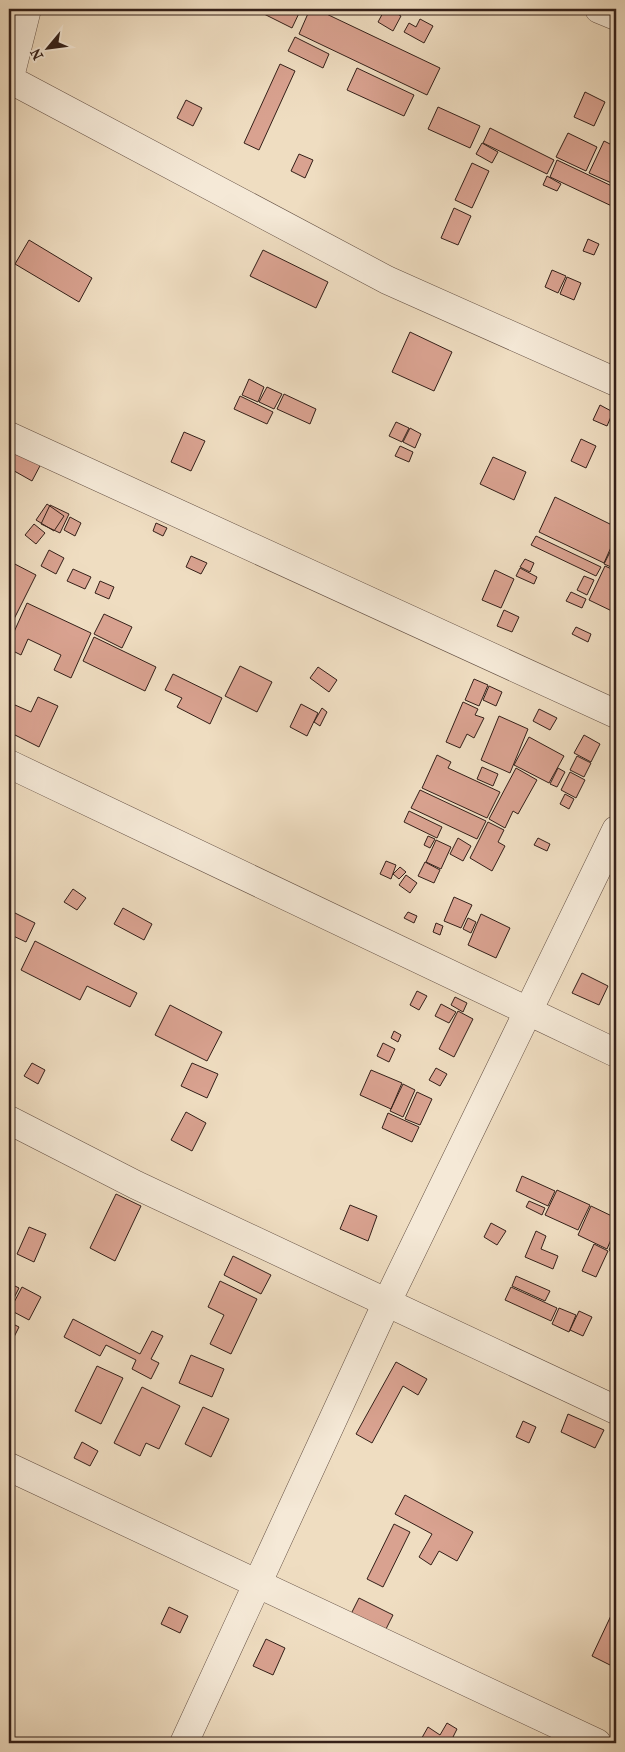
<svg xmlns="http://www.w3.org/2000/svg" width="625" height="1752" viewBox="0 0 625 1752" font-family="'IM FELL French Canon',serif">
<style>
.building{fill:#d9a290;stroke:#342019}
.lines{fill:none;stroke-linecap:round;stroke-linejoin:round}
.minor-casing{stroke:#634f43;stroke-width:29}
.minor{stroke:#f5e9d7;stroke-width:28}
</style>
<rect width="100%" height="100%" fill="#efddc1"/>
<filter id="stains"><feTurbulence type="fractalNoise" baseFrequency=".004" numOctaves="4"/><feColorMatrix values="0 0 0 0 .2 0 0 0 0 .09 0 0 0 0 .02 0 0 0 .5 -.17"/></filter>
<radialGradient id="worn" r=".72"><stop offset=".6" stop-color="#630" stop-opacity="0"/><stop offset="1" stop-color="#630" stop-opacity=".3"/></radialGradient>
<!-- building -->
<path class="building" d="M254,9H301L292,28Z
M310,9H316L440,68L427,95L299,34Z
M385,9H389L401,16L393,31L378,22Z
M420,19L433,26L424,43L404,32L409,23L416,27Z
M295,37L329,54L323,68L288,51Z
M280,64L295,71L259,150L244,143Z
M357,68L414,95L404,116L347,90Z
M585,92L605,102L594,126L574,117Z
M186,100L202,108L193,126L177,118Z
M438,107L480,126L470,148L428,129Z
M490,128L554,160L547,174L483,143Z
M568,133L597,147L586,171L556,157Z
M604,141L616,147V185L589,173Z
M482,143L498,152L492,163L476,154Z
M299,154L313,160L305,178L291,171Z
M557,160L616,188V208L550,177Z
M472,163L489,171L472,208L455,200Z
M547,176L561,184L557,191L543,185Z
M454,208L471,216L458,245L441,238Z
M588,239L599,244L594,255L583,251Z
M29,240L92,278L79,302L15,264Z
M263,250L328,282L316,308L250,276Z
M552,270L566,276L558,293L545,287Z
M567,277L581,283L574,300L560,294Z
M410,332L452,352L434,391L392,372Z
M249,379L264,387L258,402L242,395Z
M267,387L282,394L274,409L259,402Z
M284,394L316,409L310,424L277,409Z
M240,396L273,412L267,424L234,409Z
M600,405L613,412L607,426L593,420Z
M396,422L409,428L402,442L389,436Z
M410,428L421,434L415,448L403,442Z
M184,432L205,441L191,471L171,462Z
M581,439L596,446L586,468L571,461Z
M14,446L42,462L32,481L9,468V456Z
M400,446L413,452L409,462L395,456Z
M493,457L526,472L514,500L480,484Z
M555,497L616,527V536L604,563L539,532Z
M47,504L64,516L54,531L36,520Z
M50,505L69,514L60,533L41,524Z
M70,517L81,523L75,536L64,530Z
M156,523L167,528L163,536L153,531Z
M34,524L45,533L36,544L25,535Z
M536,536L601,567L596,576L531,545Z
M49,550L64,558L56,574L41,566Z
M610,552L616,555V569L604,564Z
M191,556L207,563L201,574L186,567Z
M525,559L534,563L530,572L520,567Z
M9,561L36,575L9,629Z
M605,566L616,571V613L589,600Z
M520,568L537,577L534,584L516,576Z
M73,569L91,577L85,589L67,581Z
M495,570L514,579L501,608L482,600Z
M584,576L594,580L587,595L577,590Z
M100,581L114,587L109,599L95,593Z
M571,592L586,599L582,608L566,601Z
M27,603L91,633L71,678L54,670L61,655L28,639L21,655L9,649V643Z
M504,610L519,617L512,632L497,626Z
M104,614L132,627L122,648L94,634Z
M576,627L591,634L588,642L572,634Z
M94,637L156,667L145,691L83,661Z
M240,666L272,682L257,712L225,696Z
M318,667L337,680L329,692L310,678Z
M173,674L222,698L210,724L177,707L182,698L165,690Z
M474,679L488,685L479,706L465,700Z
M489,686L502,692L496,706L483,700Z
M38,697L58,706L39,747L9,732V719L15,705L31,712Z
M463,702L478,709L475,715L484,718L474,738L467,734L460,748L446,742Z
M301,704L318,713L307,736L290,727Z
M322,708L327,712L320,726L314,722Z
M539,709L557,718L550,730L533,721Z
M499,716L528,729L510,773L481,760Z
M584,735L600,744L591,762L574,753Z
M529,737L564,756L549,783L514,765Z
M437,755L451,762L448,768L500,792L487,818L422,788Z
M577,756L591,763L584,777L570,770Z
M482,767L498,774L493,786L477,779Z
M516,768L537,780L518,814L513,811L505,828L489,819Z
M558,768L565,772L557,787L550,784Z
M570,772L585,780L576,798L561,790Z
M420,790L486,821L477,839L411,808Z
M565,794L574,799L569,809L560,804Z
M409,811L442,827L437,838L404,822Z
M488,822L504,830L498,842L505,846L492,871L470,858Z
M428,836L435,839L430,848L424,845Z
M458,838L471,846L463,861L450,854Z
M538,838L550,844L547,851L534,845Z
M436,840L451,847L441,869L426,862Z
M386,861L396,865L391,879L380,874Z
M425,862L440,870L434,883L418,876Z
M400,867L406,872L399,879L393,874Z
M406,875L417,883L410,893L399,885Z
M73,889L86,898L77,910L64,902Z
M454,897L472,905L461,928L444,921Z
M123,908L152,924L144,940L114,924Z
M9,910L35,923L26,942L9,934Z
M408,912L417,916L414,923L404,918Z
M481,914L510,928L496,958L468,945Z
M468,918L476,922L471,933L463,929Z
M436,923L443,926L440,935L433,932Z
M35,941L137,993L130,1007L87,986L80,1000L21,970Z
M582,973L608,986L599,1005L572,993Z
M417,991L427,996L419,1010L410,1005Z
M455,997L467,1003L463,1012L451,1005Z
M441,1004L456,1012L449,1023L435,1016Z
M170,1005L222,1032L207,1061L155,1035Z
M458,1011L473,1019L454,1057L439,1049Z
M394,1031L401,1035L398,1042L391,1038Z
M383,1043L395,1049L389,1062L377,1056Z
M32,1063L45,1070L38,1084L24,1076Z
M192,1063L218,1074L207,1098L181,1086Z
M436,1068L447,1074L440,1086L429,1080Z
M371,1070L402,1083L391,1109L360,1095Z
M403,1084L415,1090L403,1117L390,1111Z
M417,1092L432,1099L420,1125L405,1119Z
M186,1112L206,1123L192,1151L171,1140Z
M388,1113L419,1127L412,1142L382,1128Z
M522,1176L555,1191L548,1206L516,1191Z
M557,1190L590,1205L578,1230L545,1215Z
M116,1194L141,1206L115,1261L90,1248Z
M529,1201L545,1208L542,1215L526,1207Z
M350,1205L377,1216L368,1241L340,1229Z
M591,1206L616,1218V1228L607,1249L578,1235Z
M491,1223L506,1231L497,1245L484,1237Z
M29,1227L46,1234L34,1262L17,1254Z
M536,1231L546,1236L541,1249L558,1256L553,1269L525,1257Z
M615,1237H616V1254L609,1250Z
M594,1244L608,1251L596,1277L582,1271Z
M233,1256L271,1275L261,1294L224,1275Z
M516,1276L550,1291L545,1301L512,1286Z
M220,1281L257,1299L231,1354L210,1344L224,1315L208,1307Z
M9,1283L19,1288L9,1308Z
M22,1287L41,1297L29,1320L10,1310Z
M511,1287L557,1308L551,1321L505,1300Z
M559,1308L576,1315L569,1332L552,1324Z
M579,1311L592,1317L583,1336L570,1330Z
M73,1319L140,1354L152,1331L163,1336L151,1359L159,1363L151,1379L132,1369L136,1360L106,1345L100,1356L64,1337Z
M9,1322L19,1327L13,1339L9,1337Z
M191,1355L224,1369L212,1397L179,1383Z
M396,1362L427,1379L418,1395L403,1386L372,1443L356,1434Z
M97,1366L123,1378L101,1424L75,1411Z
M142,1387L180,1406L159,1449L146,1443L140,1456L114,1443Z
M203,1407L229,1419L211,1457L185,1444Z
M568,1414L604,1430L595,1448L561,1432Z
M523,1421L536,1427L529,1443L516,1437Z
M82,1442L98,1451L90,1466L74,1458Z
M405,1495L473,1532L457,1561L439,1551L431,1565L419,1557L432,1534L395,1514Z
M394,1524L410,1532L383,1587L367,1579Z
M359,1598L393,1615L385,1631L351,1614Z
M616,1605V1668L592,1656Z
M169,1607L188,1616L180,1633L161,1624Z
M266,1639L285,1648L273,1675L253,1666Z
M447,1723L457,1729L453,1737L461,1741L460,1743H419L428,1727L440,1735Z"/>
<g class="lines">
<defs>
<path id="minor" d="M599,9L616,16
M9,79L387,280L616,382
M9,81L27,9
M9,436L616,714
M9,764L616,1053
M9,1120L136,1185L616,1410
M9,1467L597,1743
M184,1743L387,1302L616,830"/>
</defs>
<!-- minor casing -->
<use href="#minor" class="minor-casing"/>
<!-- minor -->
<use href="#minor" class="minor"/>
</g>
<!-- margin -->
<rect width="625" height="1752" fill="none" stroke="#efddc1" stroke-width="30"/>
<rect x="10" y="10" width="605" height="1732" fill="none" stroke="#342019" stroke-width="2.5"/>
<rect x="15" y="15" width="595" height="1722" fill="none" stroke="#342019"/>
<!-- north arrow -->
<g transform="translate(48 48) rotate(241)" stroke="#f5e9d7" stroke-width="4" paint-order="stroke">
<path d="M0-4L9 19L0 12L-9 19Z" fill="#342019"/>
<text y="-8" font-size="14" font-weight="bold" text-anchor="middle" fill="#342019">N</text>
</g>
<rect width="100%" height="100%" filter="url(#stains)"/>
<rect width="100%" height="100%" fill="url(#worn)"/>
</svg>
